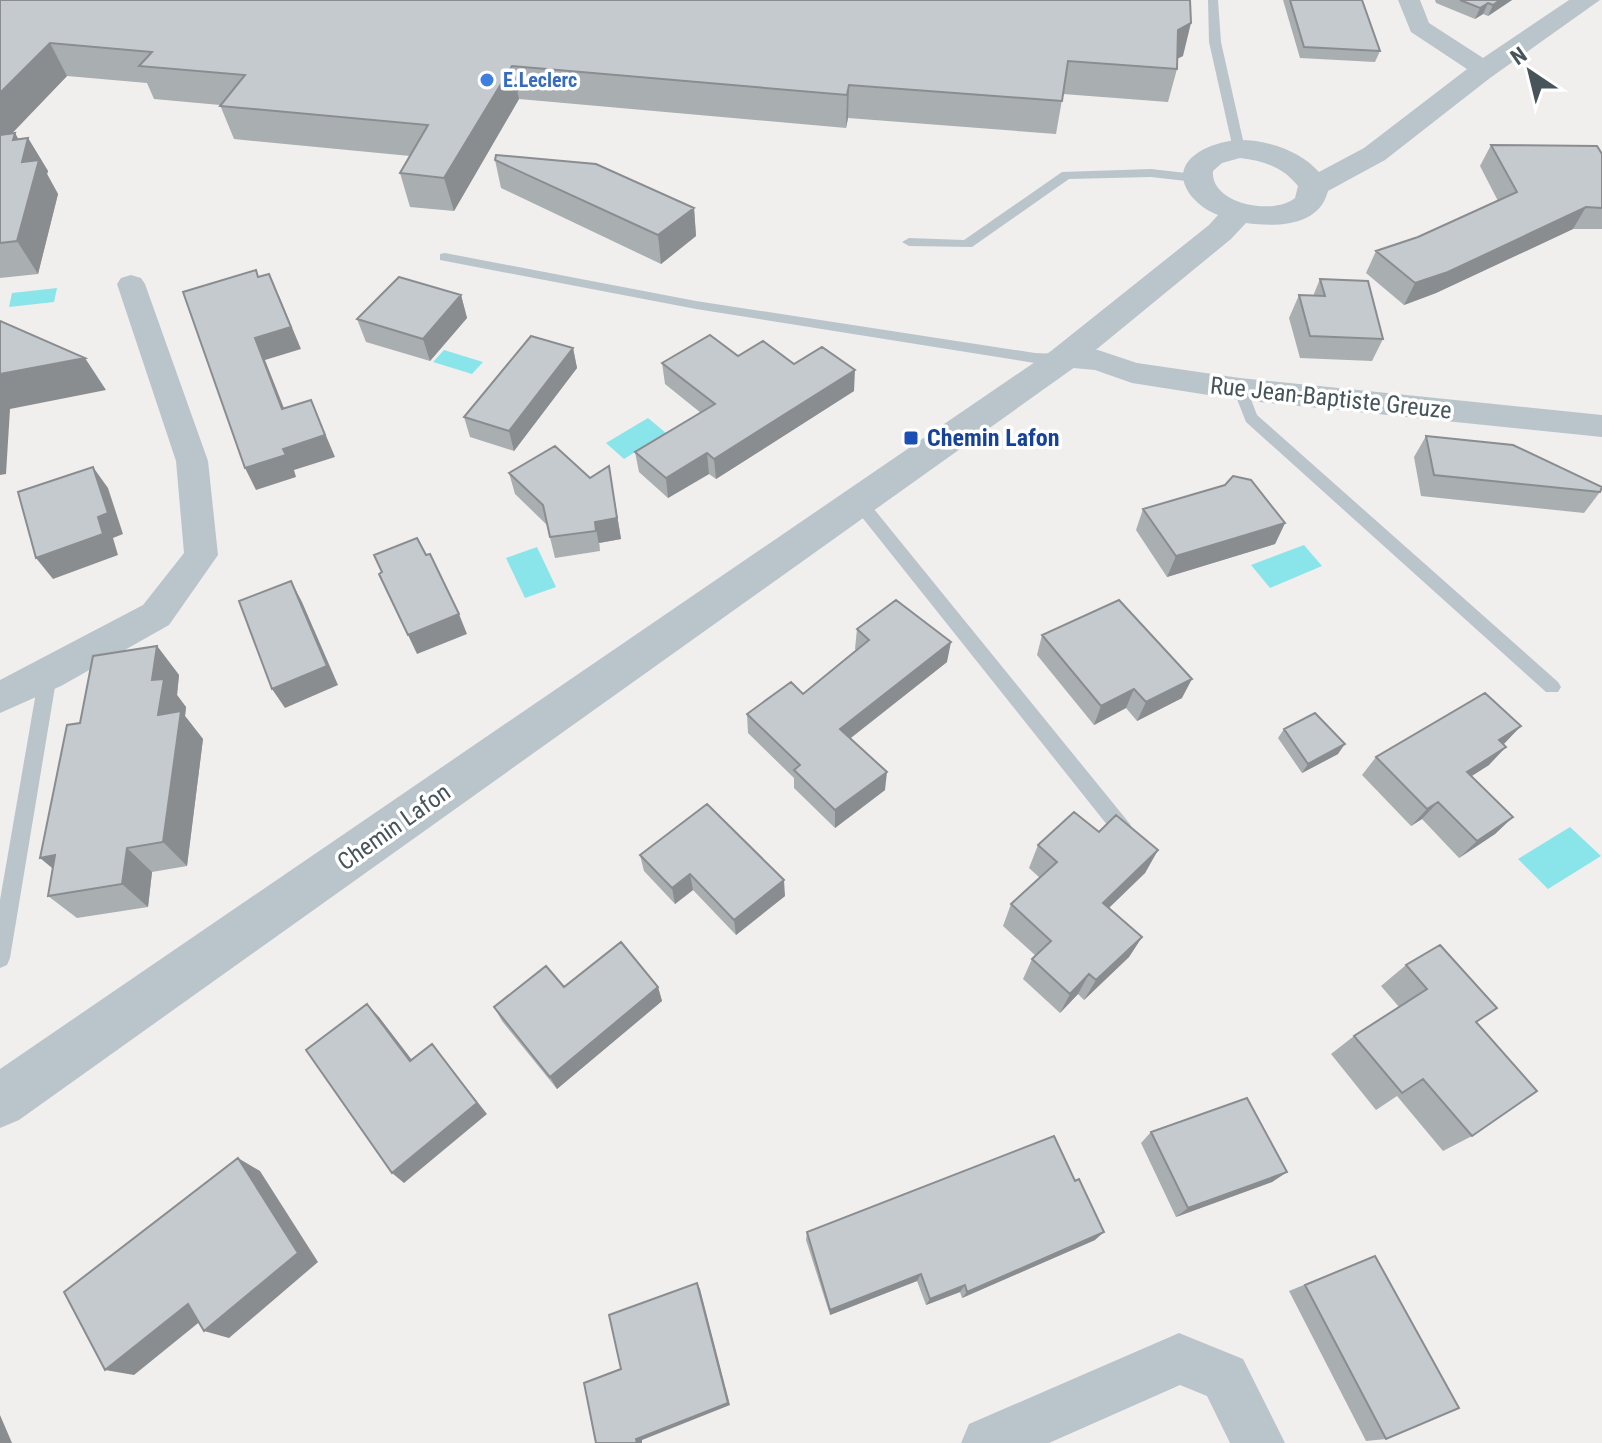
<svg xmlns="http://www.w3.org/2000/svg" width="1602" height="1443" viewBox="0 0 1602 1443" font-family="'Roboto Condensed',sans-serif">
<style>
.water{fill:#8ae5ea}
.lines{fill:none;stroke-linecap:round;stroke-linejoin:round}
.service{fill:#bac5cb;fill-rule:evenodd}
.minor{fill:#bac5cb;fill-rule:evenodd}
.tertiary{fill:#bac5cb;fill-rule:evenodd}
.wall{fill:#a9aeb1}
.shaded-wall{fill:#8a8d90}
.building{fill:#c5cace;stroke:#8a8d90;stroke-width:2}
.shop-dot{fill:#3f7fe0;stroke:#fff;stroke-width:3}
.transit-dot{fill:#1a4fb4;stroke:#fff;stroke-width:3}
.labels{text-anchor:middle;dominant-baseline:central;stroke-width:7;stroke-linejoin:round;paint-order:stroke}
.far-shop-label{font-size:20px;font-weight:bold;fill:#366cbe;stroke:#fff;text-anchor:start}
.street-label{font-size:24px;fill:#47555b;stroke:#fff}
.transit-label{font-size:24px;font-weight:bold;fill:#164399;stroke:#fff;text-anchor:start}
</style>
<rect width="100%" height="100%" fill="#f1eeee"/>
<!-- water -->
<path class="water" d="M57,288L54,302L9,307L12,293Z
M444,350L483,362L472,374L433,362Z
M648,418L666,433L624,459L606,443Z
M1304,545L1322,566L1270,588L1251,565Z
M537,547L556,587L525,598L506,558Z
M1570,827L1601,856L1548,889L1518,859Z"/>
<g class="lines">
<!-- service -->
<path class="service" d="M1208,0H1218L1221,42L1245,149L1239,153L1233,149L1209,42Z
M1151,169L1195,174L1201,178L1195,182L1151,177L1069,179L972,247L909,246L902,242L909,238L964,240L1062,172Z
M445,253L696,301L1035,353L1062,354L1069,359L1062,364L1035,363L696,309L440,260V254Z
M1240,384L1247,389L1257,415L1558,682L1561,687L1558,692H1546L1246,422L1233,389Z
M859,496L865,498L1130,824L1133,830L1130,836L1123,838L1116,836L853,506L851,502L853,498Z
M48,668L54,670L57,675L10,958L7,965L0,968V900L39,675L42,670Z"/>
<!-- minor -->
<path class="minor" d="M1398,0H1420L1429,23L1494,65L1497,70L1494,75H1476L1411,32Z
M131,275L141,278L145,284L208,461L218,555L169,625L61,686L0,713V680L143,605L184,553L176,461L117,284L121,278Z
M1063,349L1098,350L1137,363L1240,378L1602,415V437L1240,400L1132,383L1095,370L1052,366L1048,359L1052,352Z
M1179,1333L1243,1359L1285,1443H1230L1207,1396L1180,1385L1049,1443H961L969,1424Z"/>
<!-- tertiary -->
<path class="tertiary" d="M1569,0H1600L1490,78L1385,160L1328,191C1319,227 1276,227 1246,223L1231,239L1075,367L19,1120L0,1128V1069L1051,351L1209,225L1218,215C1207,211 1196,203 1189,193C1167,160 1211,141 1240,140C1268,140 1301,151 1319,172L1364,148L1471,66ZM1240,158C1263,161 1282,166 1298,186L1295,198C1273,216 1210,204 1213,171L1222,163Z"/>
</g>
<!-- wall -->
<path class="wall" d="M0,0L1183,56L1177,59V69L1168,102L1063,94L1056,134L848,118L846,128L519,99L454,211L410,207L400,173L410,156L234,139L220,105L154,99L147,83L67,76L12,133H15L18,139L28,138L48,171L47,174L58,194L38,274L0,278Z
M1283,0H1362L1380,51L1375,62L1300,58Z
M1435,0H1512L1488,16L1483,14L1475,19L1436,3Z
M1491,145L1602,154V229H1573L1436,293L1404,305L1366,273L1376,251L1418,237L1498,201L1480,166Z
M495,160L694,208L696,236L661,264L501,188Z
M1320,279L1383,339L1372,361L1300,358L1289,318L1299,295L1313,296Z
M461,295L467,318L430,361L366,342L357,319Z
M573,348L577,368L514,451L470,437L464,417Z
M738,356L794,364L854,391L716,479L709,474L668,498L639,472L635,452L701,413L665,384L662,363Z
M1426,436L1600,492L1584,513L1421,496L1414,457Z
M609,466L621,539L599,543L600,551L555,558L547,525L515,494L509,473L590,478Z
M1143,509L1285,523L1275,544L1167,577L1136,530Z
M857,629L947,662L851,738L885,790L835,828L794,788V778L748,733L747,714L803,694L856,650L855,649Z
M1042,635L1182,698L1137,721L1126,708L1094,725L1037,655Z
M157,646L179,675L177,695L186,707L185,716L203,739L187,866L152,872L148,907L77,918L48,896L80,723Z
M1521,726L1503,744L1489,765L1471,776L1513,817L1495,834L1459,858L1422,819L1411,826L1362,775L1376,757Z
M1284,729L1338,754L1302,773L1278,738Z
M1099,832L1158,850L1145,873L1109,908L1142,937L1129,957L1084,1000L1078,994L1060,1013L1023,979L1032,959L1036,956L1003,926L1011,904L1040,878L1029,868L1038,845Z
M640,855L785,896L736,935L693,890L675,904L644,871Z
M1406,965L1476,1022L1472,1136L1443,1151L1397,1096L1376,1110L1331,1054L1354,1036L1399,1007L1381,986Z
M564,987H658L662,1001L557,1089L502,1021L494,1007Z
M1151,1132L1287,1172L1272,1182L1176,1217L1141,1143Z
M807,1232L1095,1240L962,1298L960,1292L926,1305L917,1281L830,1315L806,1240Z
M1375,1256L1386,1439L1366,1441L1289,1291Z"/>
<!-- shaded-wall -->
<path class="shaded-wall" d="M1500,0H1512L1488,16L1493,5Z
M1488,3L1483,14L1475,19L1480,8Z
M1191,23L1183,56L1170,62L1178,30Z
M50,43L67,76L0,146V93Z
M512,66L519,99L454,211L444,178Z
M849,85L848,118L846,128L847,95Z
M15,133L25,151L28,138L48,171L47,174L58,194L38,274L17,241L22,162L13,140Z
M1586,207L1573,229L1436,293L1404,305L1415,283Z
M694,208L696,236L661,264L658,235Z
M461,295L467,318L430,361L423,339Z
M279,296L301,349L265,360L293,431L282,409L255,338Z
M573,348L577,368L514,451L509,431Z
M85,358L106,390L10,409L6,474L0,475V374Z
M855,370L854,391L716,479L714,459Z
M311,400L335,457L294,470L296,477L256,490L245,468L283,449Z
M707,453L709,474L668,498L666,478Z
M609,466L621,539L599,543L600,551L595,522Z
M93,467L108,488L123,534L113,538L118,555L53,579L36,558L98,517Z
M1285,523L1275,544L1167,577L1176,556Z
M291,581L302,602L338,685L285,708L272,689Z
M459,614L467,634L417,654L408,635Z
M951,642L947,662L839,747L840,729Z
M157,646L179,675L177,695L186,707L185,716L203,739L187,866L163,842L158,715L152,680Z
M1192,679L1182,698L1137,721L1146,702Z
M1134,689L1126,708L1094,725L1101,706Z
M1521,726L1503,745L1499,740Z
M1345,744L1338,754L1302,773L1308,764Z
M1506,747L1489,765L1450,790L1467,772Z
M887,772L885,790L835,828V810Z
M1438,802L1422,819L1411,826L1427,809Z
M1513,817L1495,834L1459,858L1477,841Z
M127,848L152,872L148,907L122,884Z
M1158,850L1145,873L1092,924L1103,903Z
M55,855L69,882L40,858Z
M690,874L693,890L675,904L672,888Z
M784,880L785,896L736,935L734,920Z
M1142,937L1129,957L1084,1000L1096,980Z
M1089,974L1078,994L1060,1013L1070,994Z
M658,987L662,1001L557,1089L550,1077Z
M367,1004L379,1017L422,1073L410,1061Z
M432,1044L487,1114L404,1183L392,1173Z
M238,1158L260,1171L318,1262L229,1338L204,1331Z
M1287,1172L1272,1182L1176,1217L1188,1208Z
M1104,1232L1095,1240L962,1298L967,1292Z
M921,1274L917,1281L830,1315V1310Z
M697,1283L700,1289L730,1405L642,1440V1443H637L636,1439Z
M965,1285L960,1292L926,1305L930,1299Z
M188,1304L213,1311L134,1375L105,1370Z
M0,1415L12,1443H0Z"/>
<!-- building -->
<path class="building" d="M0,0H1190L1191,23L1178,30L1177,69L1068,61L1062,101L849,85L847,95L512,66L444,178L400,173L428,125L220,106L245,75L139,66L152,52L50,43L0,93Z
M1290,0H1362L1380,51L1304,47Z
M1460,0H1500L1493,5L1488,3L1480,8Z
M15,133L13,140L28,138L22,162L39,160L17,241L0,243V135Z
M1491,145L1597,146L1602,154V208L1586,207L1448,272L1415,283L1376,251L1418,237L1517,192Z
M496,155L596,164L694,208L658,235L495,160Z
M256,270L258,277L269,274L291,327L255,338L282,409L311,400L325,435L283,449L286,455L245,468L183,292Z
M399,277L461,295L423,339L357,319Z
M1320,279L1368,281L1383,339L1310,336L1299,295L1325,296Z
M0,321L85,358L0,374Z
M710,335L738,356L763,341L794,364L822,347L855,370L714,459L707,453L666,478L635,452L715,404L662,363Z
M531,336L573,348L509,431L464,417Z
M1426,436L1513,445L1602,487L1600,492L1434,475Z
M555,446L590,478L609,466L617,518L595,522L596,531L550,537L543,505L509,473Z
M93,467L108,513L98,517L103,534L36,558L18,492Z
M1233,476L1251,480L1285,523L1176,556L1143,509L1225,485Z
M417,538L426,555L430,554L459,614L408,635L379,574L382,572L374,555Z
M291,581L327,666L272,689L239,601Z
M896,600L951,642L840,729L887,772L835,810L794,770L800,765L747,714L791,682L803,694L869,640L857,629Z
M1119,600L1192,679L1146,702L1134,689L1101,706L1042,635Z
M157,646L152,680L164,679L158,715L181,711L163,842L127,848L122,884L48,896L55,855L40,858L67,725L80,723L93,656Z
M1485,693L1521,726L1499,740L1506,747L1467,772L1513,817L1477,841L1438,802L1427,809L1376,757Z
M1315,713L1345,744L1308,764L1284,729Z
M707,804L784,880L734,920L690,874L672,888L640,855Z
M1074,812L1099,832L1116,815L1158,850L1103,903L1142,937L1096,980L1089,974L1070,994L1032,959L1051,941L1011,904L1057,862L1038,845Z
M621,942L658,987L550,1077L494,1007L546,966L564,987Z
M1440,945L1497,1008L1476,1022L1537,1091L1472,1136L1423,1079L1402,1093L1354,1036L1427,989L1406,965Z
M367,1004L410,1061L432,1044L477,1103L392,1173L306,1050Z
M1247,1098L1287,1172L1188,1208L1151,1132Z
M1054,1136L1075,1181L1079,1179L1104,1232L967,1292L965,1285L930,1299L921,1274L830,1310L807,1232Z
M238,1158L298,1253L204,1331L188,1304L105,1370L64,1292Z
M1375,1256L1459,1408L1386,1439L1305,1285Z
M697,1283L728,1403L636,1439L637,1443H596L584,1383L621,1369L609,1315Z"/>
<!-- markers -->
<circle class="shop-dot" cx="487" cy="80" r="8"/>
<rect class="transit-dot" x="903" y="430" width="16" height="16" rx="4"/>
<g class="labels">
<!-- far-shop labels -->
<g class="far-shop-label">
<text x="503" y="80">E.Leclerc</text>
</g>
<!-- street labels -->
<g class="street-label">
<text transform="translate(1331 398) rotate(6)">Rue Jean-Baptiste Greuze</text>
<text transform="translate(394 827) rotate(-35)">Chemin Lafon</text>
</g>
<!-- transit labels -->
<g class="transit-label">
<text x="927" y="438">Chemin Lafon</text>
</g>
</g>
<!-- north arrow -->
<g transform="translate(1530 72) rotate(325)" stroke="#ffffff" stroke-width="6" paint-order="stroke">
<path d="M0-6L14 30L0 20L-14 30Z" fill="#47555b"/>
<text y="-12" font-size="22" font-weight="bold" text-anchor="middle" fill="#47555b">N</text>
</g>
</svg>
